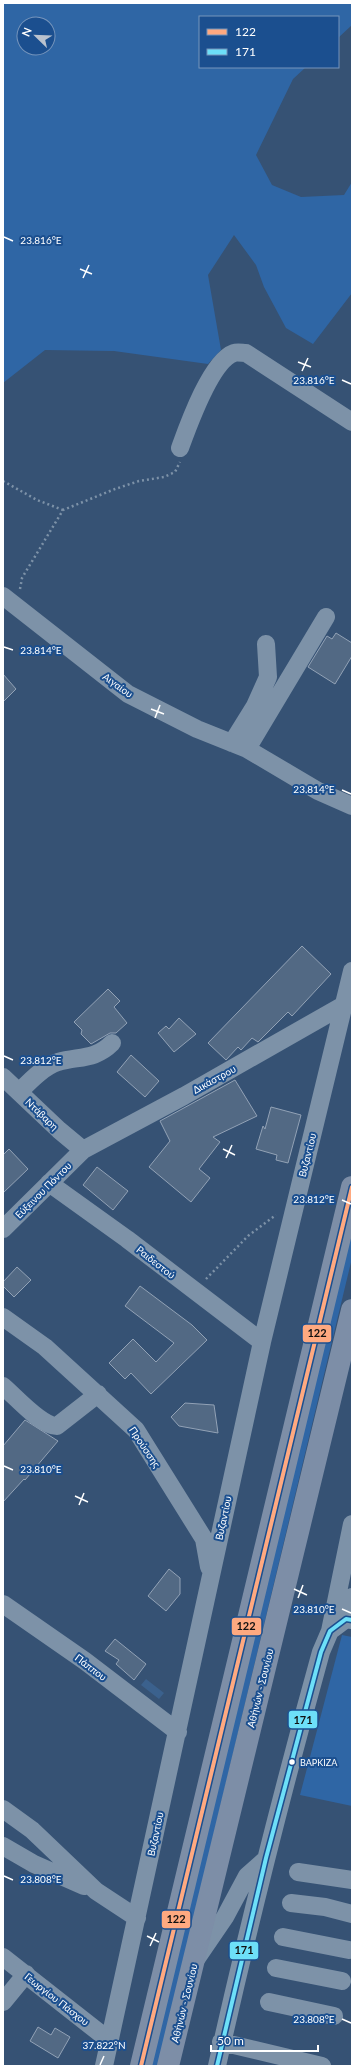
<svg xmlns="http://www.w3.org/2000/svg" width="355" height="2069" viewBox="0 0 355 2069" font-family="Lato,sans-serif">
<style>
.green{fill:#2f66a5;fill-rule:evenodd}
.water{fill:#3b618d}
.building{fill:#526984;stroke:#92a2b6}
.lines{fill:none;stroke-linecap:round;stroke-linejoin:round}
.path{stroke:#7d92a8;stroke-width:2.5;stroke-dasharray:2 3;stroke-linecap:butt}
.minor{stroke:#7d92a8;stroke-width:18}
.major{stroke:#7d8ea7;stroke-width:22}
.bus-1-casing{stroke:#1b4f8f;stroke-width:7}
.bus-2-casing{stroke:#1b4f8f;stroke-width:7}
.bus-1{stroke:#ffa980;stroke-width:4}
.bus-2{stroke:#6ddff8;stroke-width:4}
.ticks{fill:none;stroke:#fff;stroke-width:1.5}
.bus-dot{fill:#fff;stroke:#1b4f8f;stroke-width:1.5}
.labels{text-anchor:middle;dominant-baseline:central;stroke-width:4;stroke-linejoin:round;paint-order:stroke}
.bus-label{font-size:9px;fill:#fff;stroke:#1b4f8f;text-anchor:start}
.street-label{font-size:10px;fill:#fff;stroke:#1b4f8f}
.ticks-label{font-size:10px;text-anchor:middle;fill:#fff;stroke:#1b4f8f;stroke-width:4;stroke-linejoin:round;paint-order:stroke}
.line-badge{stroke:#1b4f8f;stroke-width:1.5}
.pale-badge-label{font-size:11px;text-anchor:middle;font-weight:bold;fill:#111}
</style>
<rect width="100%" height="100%" fill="#365274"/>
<!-- green -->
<path class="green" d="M3,3H352V25L338,38V17H200V67H306L293,79L256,155L272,185L301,197L344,195L352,182V293L313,344L286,328L264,287L256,265L234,235L208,275L221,350L208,364L114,351L45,350L3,383ZM24,24H48V48H24Z
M352,1225V1258L158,2066H150Z
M342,1635L352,1637V1806L300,1795Z"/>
<!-- water -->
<path class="water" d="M146,1679L164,1693L159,1699L141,1685Z"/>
<!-- building -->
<path class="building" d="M336,633L352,643V656L335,684L308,667L327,636L332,639Z
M3,674L16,689L3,702Z
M302,946L331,974L292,1016L288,1012L258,1042L252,1038L241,1050L238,1047L226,1060L208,1043Z
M108,989L120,1001L114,1007L127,1023L116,1033H110L91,1044L81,1034L82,1030L74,1022Z
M179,1018L196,1034L174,1052L158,1033L166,1026L169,1029Z
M131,1055L159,1081L145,1097L117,1072Z
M235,1080L257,1116L213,1137L220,1142L199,1169L210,1178L191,1202L149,1167L170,1141L160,1121Z
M271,1107L301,1115L288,1163L276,1160L277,1155L256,1149L263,1126L265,1129Z
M9,1149L28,1169L3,1193V1155Z
M97,1167L128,1191L113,1210L83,1185Z
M17,1267L31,1280L14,1297L3,1286V1282Z
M140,1286L192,1325L207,1340L151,1394L131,1373L125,1379L109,1363L133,1339L156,1362L174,1343L125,1306Z
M185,1403L214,1405L218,1433L179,1426L171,1417Z
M25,1420L58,1441L25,1480L24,1479L3,1502V1446Z
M169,1569L180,1578V1594L166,1611L148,1596Z
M115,1639L146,1664L134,1680L116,1664L119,1660L105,1651Z
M38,2027L51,2035L55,2028L70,2037L58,2058L30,2041Z"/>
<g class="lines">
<!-- path -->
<path class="path" d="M3,481L37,500L63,510
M20,589L22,578L63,510L115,489L139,481L164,477L175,472L180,462
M206,1279L248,1236L276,1215"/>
<!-- minor -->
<path class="minor" d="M180,448C188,426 211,361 234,353C237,352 243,353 246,353L352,422
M3,596L128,694L197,729L247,749L318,791L352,806
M232,743L255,706L268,677L266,644
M247,749L326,617
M3,1077L59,1130L83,1150
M19,1092C30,1081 43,1067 58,1062C80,1056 95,1060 112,1043
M49,1183L127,1239L262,1342
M3,1229L83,1150L184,1096L349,1002
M3,1317L45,1347L136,1430L204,1539L209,1567
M3,1386C16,1397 41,1426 57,1426L98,1394
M3,1604L85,1661L178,1732
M346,1619L352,1597
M330,1631L352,1524
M3,1809L32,1830L96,1891L137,1918
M3,1846L34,1864L84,1886
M298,1872L352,1880
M291,1903L325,1907L352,1914
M283,1937L349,1950
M3,1957L110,2041
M197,1958L225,1917L247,1876L265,1860
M276,1968L342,1981
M3,2002L26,1974
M269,2002L334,2016
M221,2042L322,2066
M104,2066L262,1342L352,971
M217,2066C248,1927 283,1789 321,1652L330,1631L346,1619L352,1620"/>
<!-- major -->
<path class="major" d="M141,2066L352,1187
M168,2066L352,1310"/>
<defs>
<path id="bus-1" d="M141,2066L352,1187"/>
<path id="bus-2" d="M217,2066L266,1858L321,1652L330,1631L346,1619L352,1620"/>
</defs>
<!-- bus-1 casing -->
<use href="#bus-1" class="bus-1-casing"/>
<!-- bus-2 casing -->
<use href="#bus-2" class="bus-2-casing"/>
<!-- bus-1 -->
<use href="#bus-1" class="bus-1"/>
<!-- bus-2 -->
<use href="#bus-2" class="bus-2"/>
</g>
<!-- ticks -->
<path class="ticks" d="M4,237L13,241M80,269L92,274M83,278L89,265M298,362L311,367M302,371L308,358M342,380L351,384M4,647L13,650M151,709L164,714M155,718L160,705M342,790L351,794M4,1056L13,1060M223,1149L235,1155M226,1158L232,1145M342,1200L351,1204M4,1466L13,1470M75,1496L88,1502M79,1505L84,1493M294,1589L307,1595M298,1598L303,1585M342,1609L351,1613M4,1876L13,1880M147,1936L159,1942M150,1946L156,1933M342,2019L351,2023M100,2065L104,2056"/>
<!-- markers -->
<circle class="bus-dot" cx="292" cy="1762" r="3.5"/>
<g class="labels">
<!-- bus labels -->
<g class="bus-label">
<text x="300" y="1762">ΒΑΡΚΙΖΑ</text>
</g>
<!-- street labels -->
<g class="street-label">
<text transform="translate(118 685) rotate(36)">Αιγαίου</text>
<text transform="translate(214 1079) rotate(-29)">Δικάστρου</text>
<text transform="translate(42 1114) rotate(44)">Ντάβαρη</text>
<text transform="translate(307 1155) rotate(-76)">Βυζαντίου</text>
<text transform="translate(43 1190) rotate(-45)">Εύξεινου Πόντου</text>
<text transform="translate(156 1262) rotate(38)">Ραιδεστού</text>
<text transform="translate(145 1447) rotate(56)">Προύσσης</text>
<text transform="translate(223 1518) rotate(-78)">Βυζαντίου</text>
<text transform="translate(91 1667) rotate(37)">Πάππου</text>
<text transform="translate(260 1688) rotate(-76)">Αθήνών - Σουνίου</text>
<text transform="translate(155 1834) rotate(-78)">Βυζαντίου</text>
<text transform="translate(57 1999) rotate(38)">Γεωργίου Πάσχου</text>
<text transform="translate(184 2003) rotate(-76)">Αθήνών - Σουνίου</text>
</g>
</g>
<g class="ticks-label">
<text x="41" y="244">23.816°E</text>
<text x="314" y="384">23.816°E</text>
<text x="41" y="654">23.814°E</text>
<text x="314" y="793">23.814°E</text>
<text x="41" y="1064">23.812°E</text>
<text x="314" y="1203">23.812°E</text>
<text x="41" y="1473">23.810°E</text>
<text x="314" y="1613">23.810°E</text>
<text x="41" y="1883">23.808°E</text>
<text x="314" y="2023">23.808°E</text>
<text x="104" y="2049">37.822°N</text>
</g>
<g class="line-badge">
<rect x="302" y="1324" width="30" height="19" rx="4" fill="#ffa980"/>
<rect x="231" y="1617" width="31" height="19" rx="4" fill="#ffa980"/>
<rect x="288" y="1710" width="30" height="19" rx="4" fill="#6ddff8"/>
<rect x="161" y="1910" width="30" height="19" rx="4" fill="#ffa980"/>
<rect x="229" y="1941" width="30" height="19" rx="4" fill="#6ddff8"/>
</g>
<g class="pale-badge-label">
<text x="317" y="1337">122</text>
<text x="246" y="1630">122</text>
<text x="303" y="1724">171</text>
<text x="176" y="1923">122</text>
<text x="244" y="1954">171</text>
</g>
<!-- border -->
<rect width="355" height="2069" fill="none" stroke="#ffffff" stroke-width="8"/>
<!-- legend -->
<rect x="199" y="16" width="140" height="52" fill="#1b4f8f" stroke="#7695bc"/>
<rect x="207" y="29" width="20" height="6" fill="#ffa980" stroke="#7695bc"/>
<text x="235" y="36" font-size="12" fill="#ffffff">122</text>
<rect x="207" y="49" width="20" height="6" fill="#6ddff8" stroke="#7695bc"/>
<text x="235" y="56" font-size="12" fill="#ffffff">171</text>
<!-- north arrow -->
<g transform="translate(36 36) rotate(293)"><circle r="19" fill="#1b4f8f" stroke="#7695bc"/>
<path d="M0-3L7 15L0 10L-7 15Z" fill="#b9c2ce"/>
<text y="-6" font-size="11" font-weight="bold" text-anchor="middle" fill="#ffffff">N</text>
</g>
<!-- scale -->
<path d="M211 2045v6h107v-6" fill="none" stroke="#ffffff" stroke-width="2"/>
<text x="217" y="2045" font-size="12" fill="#ffffff" stroke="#1b4f8f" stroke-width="3" paint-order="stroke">50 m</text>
</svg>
